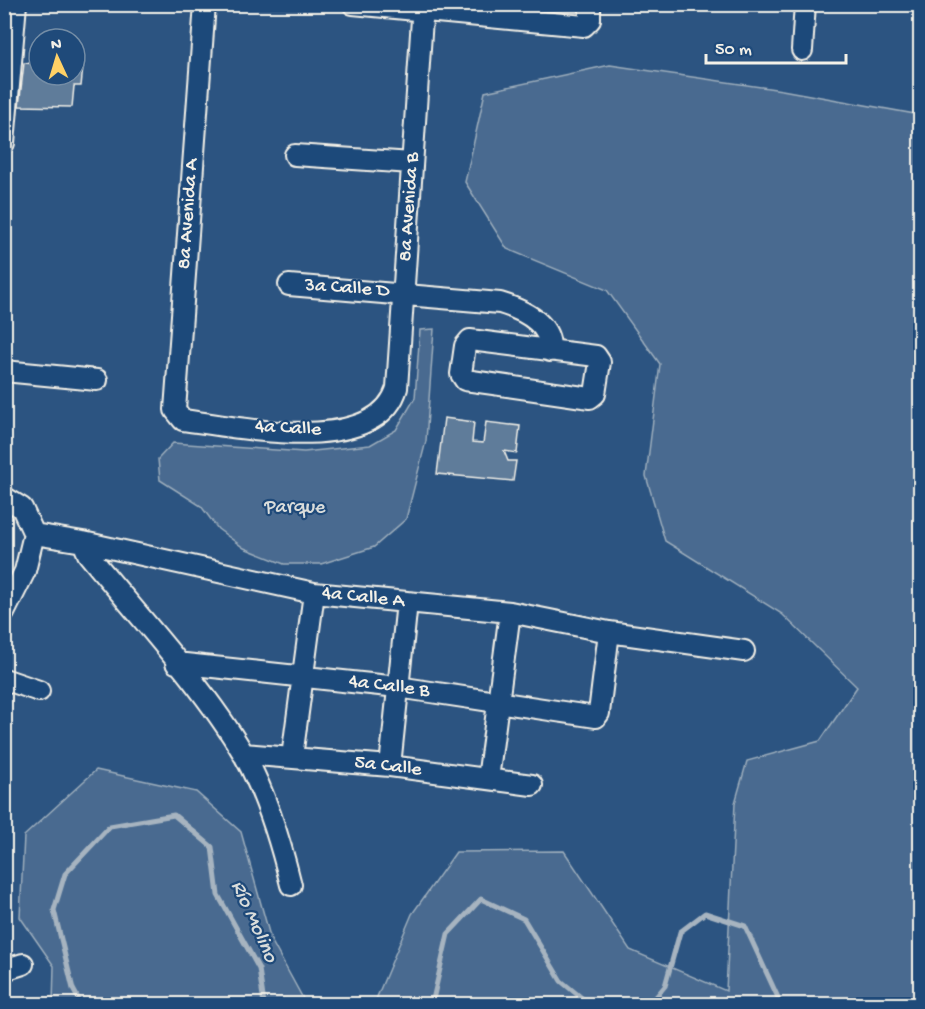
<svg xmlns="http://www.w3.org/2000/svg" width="925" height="1009" viewBox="0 0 925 1009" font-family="'Gochi Hand',sans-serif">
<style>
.green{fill:#496b90;stroke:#9eaebc;stroke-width:1.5}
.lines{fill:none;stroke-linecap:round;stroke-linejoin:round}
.stream{stroke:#a7b4c0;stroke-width:5}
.building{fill:#5e7b9a;stroke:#f4f1e8;stroke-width:1.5}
.minor-casing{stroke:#f4f1e8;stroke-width:24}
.minor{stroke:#1f4a7a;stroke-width:20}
.labels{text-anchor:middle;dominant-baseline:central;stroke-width:4.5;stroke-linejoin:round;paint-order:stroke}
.street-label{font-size:20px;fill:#f4f1e8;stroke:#1f4a7a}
.park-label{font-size:20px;fill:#dadddb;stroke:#1f4a7a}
.water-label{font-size:21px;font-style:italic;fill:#dadddb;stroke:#1f4a7a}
</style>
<rect width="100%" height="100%" fill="#2c5481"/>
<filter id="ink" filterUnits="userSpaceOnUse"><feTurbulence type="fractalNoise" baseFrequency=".0167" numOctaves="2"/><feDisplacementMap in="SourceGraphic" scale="12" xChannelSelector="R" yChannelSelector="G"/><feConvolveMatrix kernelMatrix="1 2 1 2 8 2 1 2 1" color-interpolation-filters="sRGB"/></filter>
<g filter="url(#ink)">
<!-- green -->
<path class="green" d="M610,65L782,90L920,115V1004H374L412,914L456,852L564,851L630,950L726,991L735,803L747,761L820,741L857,687L782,614L665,541L646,476L660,364L607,290L507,249L465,182L485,92Z
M434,329L426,441L406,519L374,547L321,564H284L244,548L218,529L201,506L160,480L158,459L173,443L304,452L370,445L396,430L415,398L420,330Z
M96,770L196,792L241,832L271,940L306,1004H53L54,966L20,917L24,836Z"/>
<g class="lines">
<!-- stream -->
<path class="stream" d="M81,1004L73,989L54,910L65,874L110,826L174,815L212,847L218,895L259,969L264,1004
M432,1004L448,934L481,899L524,919L561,981L589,1004
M650,1004L665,986L680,932L705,913L745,926L781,1004"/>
</g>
<!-- building -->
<path class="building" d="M24,63L39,64V75H75V66L83,67L81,86H74L72,107L19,106Z
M444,418L474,422L472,442L483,443L486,422L520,426L517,453L504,451L508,461H516L513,481L437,474Z"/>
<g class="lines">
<defs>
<path id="minor" d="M205,4L175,410L183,420C237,427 376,458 397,388L423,4
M353,4L584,26L590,20V4
M802,50L805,4
M4,143L16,4
M295,155L412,163
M289,285L500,303C523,310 552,323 550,351
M470,340L596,356L600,362L595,394L590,398L465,380L461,374L465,346Z
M4,371L97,380
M4,497L22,508L34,534
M34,534L83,542L314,593L510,612L609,632L744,651
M83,542L88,554C139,617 202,684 243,753C266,793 280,840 291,885
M4,613L25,571L34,534
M176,663L398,687L596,717L599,713L609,632
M4,679L39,691
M243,754L390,766L532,785
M292,757L314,593
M390,766L407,602
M488,779L510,612
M4,970L23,964"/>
</defs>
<!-- minor casing -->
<use href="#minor" class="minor-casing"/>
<!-- minor -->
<use href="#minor" class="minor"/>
</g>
</g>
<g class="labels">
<!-- street labels -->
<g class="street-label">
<text transform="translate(410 207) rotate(-86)">8a Avenida B</text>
<text transform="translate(189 214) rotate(-86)">8a Avenida A</text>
<text transform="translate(347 289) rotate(4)">3a Calle D</text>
<text transform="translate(288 429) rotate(3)">4a Calle</text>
<text transform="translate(363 598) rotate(6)">4a Calle A</text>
<text transform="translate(389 687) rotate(7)">4a Calle B</text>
<text transform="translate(388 767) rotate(7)">5a Calle</text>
</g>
<!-- park labels -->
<g class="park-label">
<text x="295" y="508">Parque</text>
</g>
<!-- water labels -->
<g class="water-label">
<text transform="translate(253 922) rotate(66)">Río Molino</text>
</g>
</g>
<!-- margin -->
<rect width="925" height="1009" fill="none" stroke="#1f4a7a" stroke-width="24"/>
<rect x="12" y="12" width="901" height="985" fill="none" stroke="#f4f1e8" stroke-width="2" filter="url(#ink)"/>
<!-- north arrow -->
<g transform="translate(57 57) rotate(356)"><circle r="28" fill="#1f4a7a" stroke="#748da6" stroke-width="1.5"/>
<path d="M0-4.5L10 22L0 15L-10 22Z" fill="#ffd166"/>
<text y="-9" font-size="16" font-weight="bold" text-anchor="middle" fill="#f4f1e8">N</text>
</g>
<!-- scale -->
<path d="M706 54v9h140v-9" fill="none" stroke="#f4f1e8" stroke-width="3"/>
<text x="715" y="54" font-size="18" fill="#f4f1e8" stroke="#1f4a7a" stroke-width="4.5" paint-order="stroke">50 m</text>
</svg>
